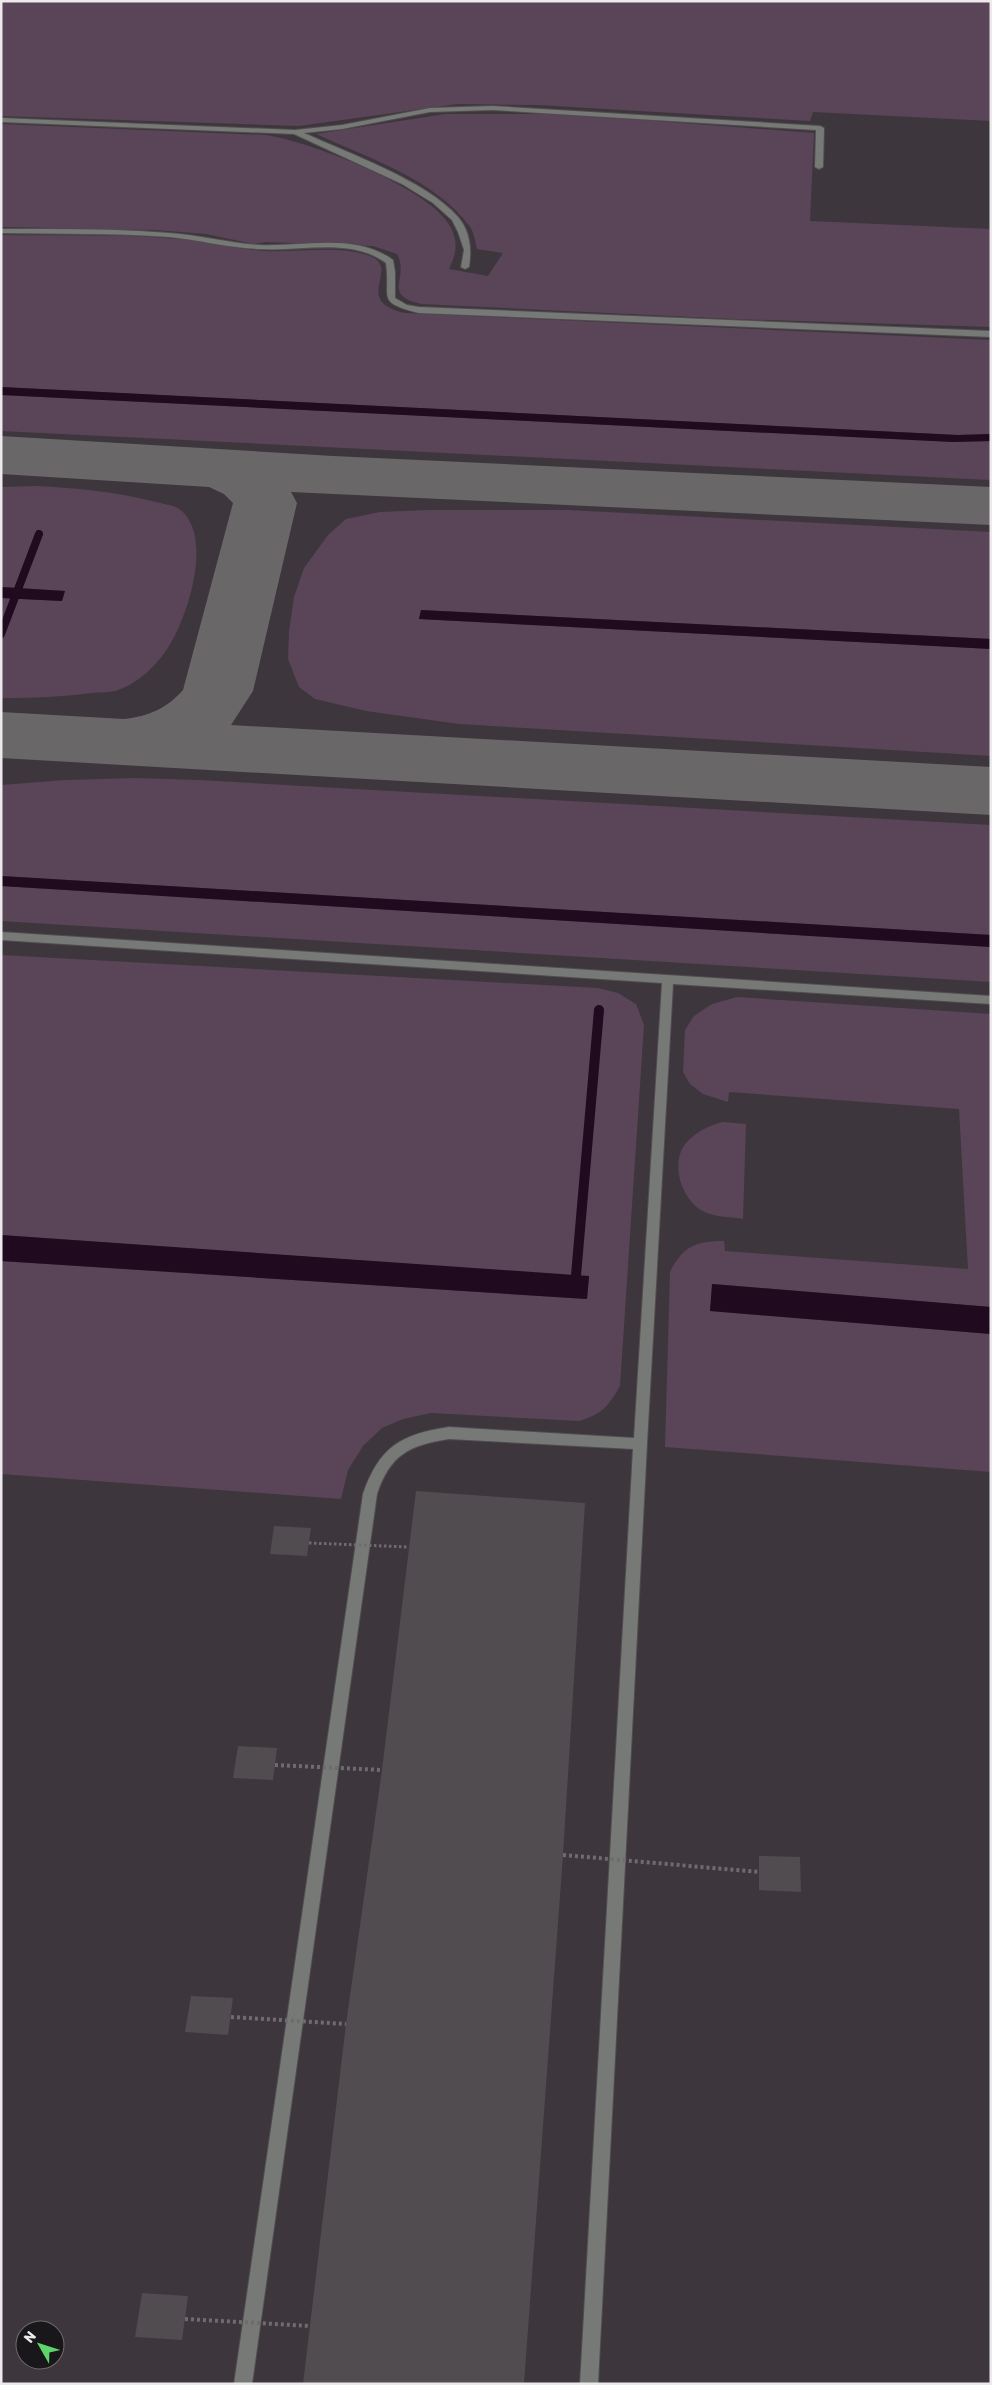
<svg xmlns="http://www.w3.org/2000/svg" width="992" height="2385" viewBox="0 0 992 2385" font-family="Rubik,sans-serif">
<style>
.built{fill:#3e363d;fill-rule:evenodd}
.green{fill:#594557}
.water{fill:#200a1f}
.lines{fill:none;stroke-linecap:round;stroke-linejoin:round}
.stream-far1{stroke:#200a1f;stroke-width:8}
.stream{stroke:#200a1f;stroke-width:10}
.taxiway{fill:#6a6769;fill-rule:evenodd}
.building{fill:#504c4f}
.minor-casing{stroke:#504d4f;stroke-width:2}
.minor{fill:#777977;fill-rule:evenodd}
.path-bridge-far1{stroke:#6e6c6e;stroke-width:3;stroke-dasharray:2.5 2.5;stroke-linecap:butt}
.path-bridge{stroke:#6e6c6e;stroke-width:4;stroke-dasharray:3 3;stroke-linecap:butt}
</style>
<rect width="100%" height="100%" fill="#322f31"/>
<!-- built -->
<path class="built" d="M1,1H991V2384H1ZM25,2330H55V2360H25Z"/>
<!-- green -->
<path class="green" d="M1,1H991V121L813,112L810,121L537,105L458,104L299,126L1,116Z
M445,114H564L814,133L810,221L991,229V327L734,319L421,304C381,295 410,278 397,254L373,246L266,242L254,244L206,234L155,230L1,227V124L265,135C307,140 426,187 448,223C459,240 457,252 449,269L488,276L503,253L477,249C475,242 474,232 470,227C437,180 366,157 316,134Z
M1,235C66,236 134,233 198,241C221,244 243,250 265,251C299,253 334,245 367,255C405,267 349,300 405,313L991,340V434L955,435L1,387Z
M1,395L953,442L991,441V480L1,431Z
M36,486C77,488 117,492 156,502C163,504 172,505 178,508C215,533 188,616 169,646C158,664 139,683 118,690C111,693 100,692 92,693C62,697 32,698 1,698V598L61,601L65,591L1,587V487Z
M428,510H568L991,532V639L421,610L419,619L991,649V756L459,724L366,711L315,699L299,687L288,659L289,631L294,597L304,568L328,535L346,519L380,512Z
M135,778L199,780L991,825V935L1,876V785L66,780Z
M1,886L991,947V982L1,921Z
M1,955L598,988L618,993L636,1004L644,1025L620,1386C608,1407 602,1414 579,1421L431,1413L403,1419L382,1428L363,1446L348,1470L341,1499L1,1474V1261L587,1299L589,1277L1,1235Z
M737,997L991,1014V1307L713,1284L710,1311L991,1334V1472L665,1447L670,1272C683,1246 696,1241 724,1241L725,1251L968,1269L959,1109L729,1092L728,1102L703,1094L690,1084L683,1072L685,1030L694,1016L712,1004Z
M723,1122L746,1124L743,1219C730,1217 716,1217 705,1212C682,1202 669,1163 686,1143C697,1131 708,1126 723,1122Z"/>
<!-- water -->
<path class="water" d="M1,387L958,435L991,434V441L953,442L1,395Z
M1,587L65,591L62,601L1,598Z
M421,610L991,639V649L419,619Z
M1,876L991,935V947L1,886Z
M1,1235L589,1276L587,1299L1,1261Z
M712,1284L991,1307V1334L710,1311Z"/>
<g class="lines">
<!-- stream-far1 -->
<path class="stream-far1" d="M1,634L39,534"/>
<!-- stream -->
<path class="stream" d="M575,1287L599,1010"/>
<!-- taxiway -->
<path class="taxiway" d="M1,436L333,456L991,487V525L291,492L297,503L253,691L231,725L991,767V815L1,758V712L124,719C149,716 166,709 183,690L233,503L224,494L209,487L1,474Z"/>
</g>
<!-- building -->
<path class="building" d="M416,1491L585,1503L563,1855L524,2384H303L346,2024L382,1770Z
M274,1526L311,1528L307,1556L270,1554Z
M238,1746L277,1748L273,1780L233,1778Z
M759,1856L800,1857L801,1892L759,1890Z
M191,1996L233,1998L228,2035L185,2032Z
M142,2293L188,2296L182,2340L135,2337Z"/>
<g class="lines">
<defs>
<path id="minor" d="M492,106L820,126L824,128L823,167L819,169L815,167L816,130L492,110L430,112L342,129L304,133C348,153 427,181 458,217C470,231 472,249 469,267L465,269L461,267L464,250L458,232L452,220L433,203L402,184L294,134L1,122V118L295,130L342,125L430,108Z
M1,229C57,229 113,228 169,233C199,235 229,243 259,245C303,247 355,232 393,260L395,272V298L407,305L419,307L991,331V337L419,313C375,302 391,299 386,263C351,237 300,252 260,249C229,248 199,240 169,237C113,233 57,234 1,233Z
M1,932L991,996V1004L673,984L647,1444L598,2384H580L633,1449L449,1439C409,1445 390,1455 377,1494L252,2384H234L363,1494C379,1447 401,1434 449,1427L634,1438L662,983L1,940Z"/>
</defs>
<!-- minor casing -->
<use href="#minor" class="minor-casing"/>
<!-- minor -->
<use href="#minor" class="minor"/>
<!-- path-bridge-far1 -->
<path class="path-bridge-far1" d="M309,1543L409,1547"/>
<!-- path-bridge -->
<path class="path-bridge" d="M275,1765L382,1770
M563,1855L759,1872
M231,2017L346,2024
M185,2319L310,2326"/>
</g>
<!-- border -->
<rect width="992" height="2385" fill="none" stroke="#eceaec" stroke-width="5"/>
<!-- north arrow -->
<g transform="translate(40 2345) rotate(309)"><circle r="24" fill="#191719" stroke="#6d6b6d"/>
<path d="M0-4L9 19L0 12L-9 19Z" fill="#5ed56c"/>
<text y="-8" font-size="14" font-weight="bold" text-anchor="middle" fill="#eceaec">N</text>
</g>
</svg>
